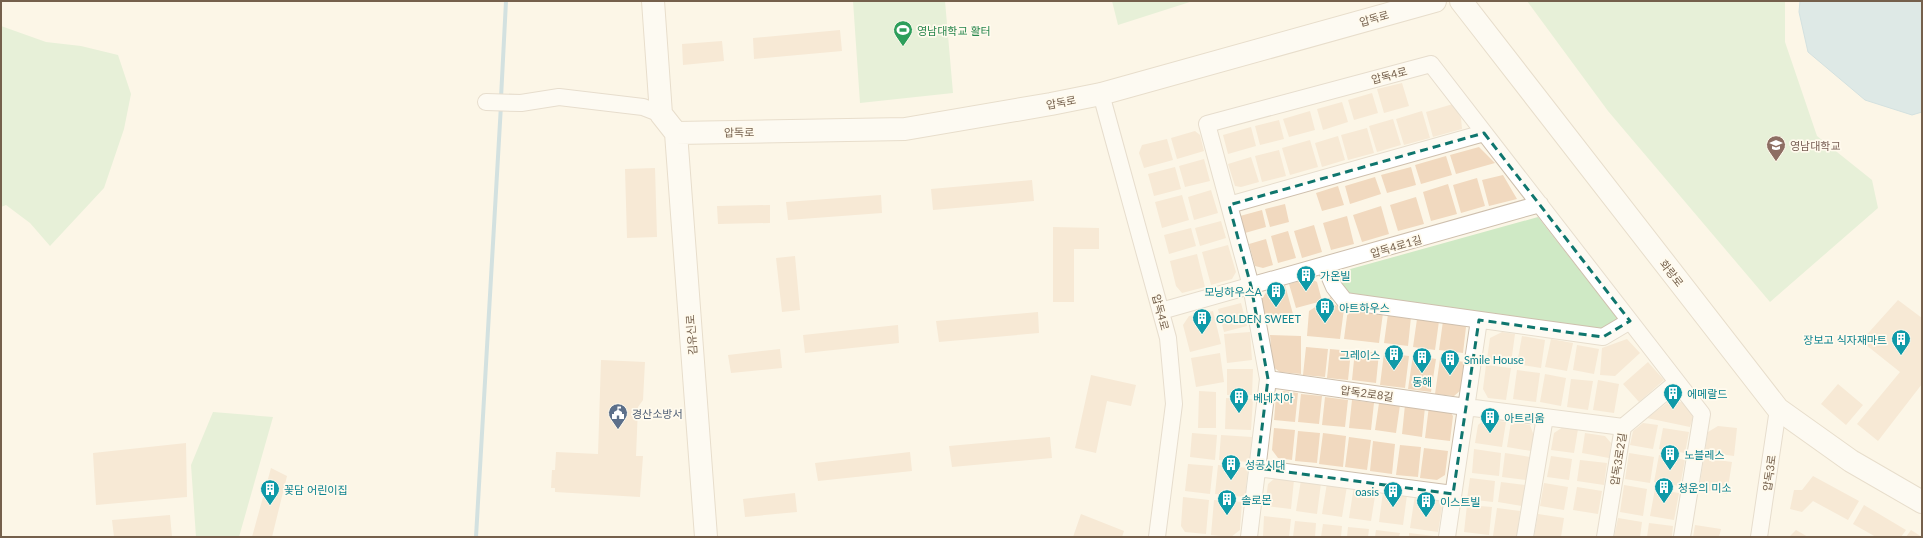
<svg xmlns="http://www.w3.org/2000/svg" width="1923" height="538" viewBox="0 0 1923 538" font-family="Lato,'Noto Sans KR',sans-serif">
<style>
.green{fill:#cfe9c5}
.water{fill:#bbdae5;stroke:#a2c8d7}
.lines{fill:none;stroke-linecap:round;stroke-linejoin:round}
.stream{stroke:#a2c8d7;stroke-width:4}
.building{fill:#f1d9bf}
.street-casing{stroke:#cebfad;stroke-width:18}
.secondary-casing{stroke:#d0c0aa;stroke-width:24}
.street{stroke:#fff;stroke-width:16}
.secondary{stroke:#fff;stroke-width:22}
.marked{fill:none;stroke:#0f766e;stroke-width:3;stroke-dasharray:8 5;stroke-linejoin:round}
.labels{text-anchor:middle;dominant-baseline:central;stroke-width:3.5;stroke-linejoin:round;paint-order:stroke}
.street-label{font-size:11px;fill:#75604c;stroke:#fffaed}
.leisure-label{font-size:11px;fill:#27864d;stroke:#fffaed;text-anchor:start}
.education-label{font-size:11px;fill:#785e54;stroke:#fffaed;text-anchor:start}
.culture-label{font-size:11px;fill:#0d838f;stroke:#fffaed;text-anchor:start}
.service-label{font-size:11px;fill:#4e5e75;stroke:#fffaed;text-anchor:start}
</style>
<rect width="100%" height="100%" fill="#fcf6e7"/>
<!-- green -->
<path class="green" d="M853,1H945L953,93L860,103Z
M1112,1H1193L1118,25Z
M1527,1H1785V42L1817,136L1872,180L1878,208L1770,302L1608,111Z
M1,26L46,42L81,46L118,55L131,94L124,129L104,188L50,246L30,223L6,205L1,207Z
M1538,217L1618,319L1600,332L1345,294L1336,273Z
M213,412L273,417L239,537H196L191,465Z"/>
<!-- water -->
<path class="water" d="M1800,1H1922V112L1912,115L1865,100L1808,52L1799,12Z"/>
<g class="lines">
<!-- stream -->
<path class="stream" d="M501,98L506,1
M476,537L501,105"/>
</g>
<!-- building -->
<path class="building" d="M840,30L842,51L754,59L753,38Z
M722,41L724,61L683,65L682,44Z
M1402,83L1409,106L1384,113L1377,89Z
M1372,93L1378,113L1354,120L1348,100Z
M1342,102L1348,122L1323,130L1317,109Z
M1453,104L1461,118L1462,129L1433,137L1426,112Z
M1310,111L1315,130L1289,137L1283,119Z
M1422,111L1430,138L1404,145L1396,119Z
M1393,119L1401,145L1377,152L1369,126Z
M1279,120L1284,139L1260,145L1255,126Z
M1251,127L1256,146L1228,154L1223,135Z
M1367,128L1374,153L1348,160L1341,135Z
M1195,131L1200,135L1204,151L1177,159L1171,138Z
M1338,136L1345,160L1322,167L1315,143Z
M1167,139L1173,160L1144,168L1139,153L1142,145Z
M1310,140L1318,167L1290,175L1282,148Z
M1479,147L1495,163L1456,174L1450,155Z
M1279,150L1286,176L1262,182L1255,156Z
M1446,156L1452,175L1421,184L1415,165Z
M1251,157L1259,182L1241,187L1235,186L1228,164Z
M1204,159L1210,181L1185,187L1179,166Z
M1175,167L1181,189L1154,196L1148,174Z
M1411,167L1416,185L1387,193L1381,175Z
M655,168L657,237L627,238L625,169Z
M1503,175L1517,199L1489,206L1482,180Z
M1375,177L1381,194L1350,204L1345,186Z
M1477,178L1485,206L1461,213L1453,185Z
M1032,180L1034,201L933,210L931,189Z
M1448,184L1457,214L1431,221L1423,192Z
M1338,186L1344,205L1322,211L1316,193Z
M1211,190L1218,213L1194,220L1188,197Z
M881,195L882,213L788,220L786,202Z
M1182,195L1189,220L1162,228L1155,202Z
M1416,197L1424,224L1398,231L1390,205Z
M1285,204L1289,222L1270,227L1265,209Z
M770,205V223L718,224L717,206Z
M1381,206L1389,234L1362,242L1353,215Z
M1262,210L1266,227L1245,233L1240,216Z
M1347,216L1354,244L1331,250L1323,223Z
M1221,221L1226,238L1200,246L1195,228Z
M1314,225L1322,252L1302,258L1294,231Z
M1053,227L1099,228V249H1074V302H1053Z
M1191,228L1196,246L1169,254L1164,235Z
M1288,231L1296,258L1278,263L1271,236Z
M1266,239L1273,265L1263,268L1255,266L1249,244Z
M1228,245L1236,272L1232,279L1211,285L1202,252Z
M1197,254L1205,287L1182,293L1176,286L1170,261Z
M795,256L800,310L782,312L776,258Z
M1310,278L1317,282L1322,301L1296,308L1289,284Z
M1285,285L1293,314L1266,322L1260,301L1268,290Z
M1331,297L1333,304L1344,309L1340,339L1307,336L1309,311Z
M1898,300L1922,318V384L1878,441L1857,424L1900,372L1861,341Z
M1241,303L1247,326L1224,332L1218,309Z
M1348,309L1383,313L1379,343L1344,339Z
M1213,311L1221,344L1190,352L1183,325L1189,316Z
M1038,312L1039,333L939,342L936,321Z
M1388,314L1411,317L1408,346L1384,343Z
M1417,319L1439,321L1435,350L1413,347Z
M1443,321L1461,323L1466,327L1463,353L1439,350Z
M898,325L899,343L805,353L803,335Z
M1250,332L1252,360L1227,363L1224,334Z
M1502,332L1515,334L1511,363L1487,359L1490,338Z
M1270,335L1301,336V374L1280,372L1273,367Z
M1522,336L1545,340L1541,368L1517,364Z
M1551,339L1573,343L1567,371L1545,367Z
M1627,339L1640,353L1615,376L1600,375L1602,348Z
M1577,345L1599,349L1594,374L1573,370Z
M1306,347L1328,349L1325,377L1303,375Z
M780,349L782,368L731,373L728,355Z
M1330,349L1351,351L1348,380L1327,378Z
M1355,350L1379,353L1376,383L1352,380Z
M1220,353L1224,382L1196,387L1191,358Z
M1384,353L1409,356L1405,388L1380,385Z
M1413,355L1436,359L1431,392L1408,389Z
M1440,359L1465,362L1461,390L1454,396L1435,394Z
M601,360L645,362L643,400L638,407L636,456H643L640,497L555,492V488H551L552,470H555L556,452L598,454Z
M1648,362L1664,380L1639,402L1623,384Z
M1486,365L1511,368L1506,400L1488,398L1483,389Z
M1227,369H1253L1252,395H1227Z
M1517,370L1540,373L1536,402L1513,399Z
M1545,374L1566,378L1561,406L1540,402Z
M1091,375L1136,385L1131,406L1107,401L1096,453L1075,448Z
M1571,379L1593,381L1588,410L1567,407Z
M1598,380L1619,384L1614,413L1593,410Z
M1838,384L1863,405L1846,425L1821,404Z
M1199,391L1216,392V428H1198Z
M1283,391L1298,393L1295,422L1274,420L1276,396Z
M1301,394L1322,396L1319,424L1298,422Z
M1325,397L1348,400L1345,427L1322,425Z
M1226,398L1253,399L1251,430L1225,429Z
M1352,400L1374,403L1371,430L1349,428Z
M1671,400L1685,403L1693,417L1690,427L1647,418Z
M1379,403L1400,405L1396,433L1375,430Z
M1405,405L1425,407L1422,437L1402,434Z
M1429,406L1448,409L1453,416L1450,441L1425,438Z
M1485,419L1506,422L1502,447L1475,443L1478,425Z
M1511,422L1530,425L1534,436L1531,451L1507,447Z
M1643,423L1658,425L1653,449L1630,445L1633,431Z
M1718,426L1737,428L1734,456L1705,452L1708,432Z
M1563,427L1578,429L1574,453L1551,450L1554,433Z
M1274,428L1295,430L1292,460L1278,458L1272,450Z
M1663,428L1689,432L1685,453L1659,449Z
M1298,431L1320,433L1317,463L1295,461Z
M1192,433L1217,435L1215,460L1190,457Z
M1323,433L1346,436L1343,467L1319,464Z
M1585,433L1605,436L1611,443L1609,458L1582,453Z
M1221,435L1252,437L1250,462L1219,460Z
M1050,437L1052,458L952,467L949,446Z
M1349,437L1371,440L1367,470L1345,467Z
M1373,441L1395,444L1392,474L1370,471Z
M186,443L187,497L96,505L93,453Z
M1400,445L1421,447L1418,477L1396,475Z
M1424,448L1448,451L1445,475L1437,480L1420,478Z
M1474,449L1501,453L1499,476L1472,473Z
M910,452L912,471L818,481L815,463Z
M1505,453L1530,457L1527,480L1502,477Z
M1629,453L1654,457L1650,483L1625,479Z
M1659,455L1685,460L1680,486L1654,482Z
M1551,456L1572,459L1569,480L1547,477Z
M1704,458L1732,462L1727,494L1699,489Z
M1580,460L1607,463L1604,485L1577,481Z
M1188,464L1213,466L1210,494L1185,491Z
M1218,465L1248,468L1245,497L1215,494Z
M271,468L287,476L272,537H252Z
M1813,476L1859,501L1848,520L1813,501L1802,512L1790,509L1794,490H1802Z
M1275,478L1294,480L1291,509L1265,506L1268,484Z
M1470,478L1495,481L1493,502L1467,499Z
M1301,480L1321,483L1317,514L1296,511Z
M1501,482L1525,485L1522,506L1498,502Z
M1327,483L1347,486L1342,517L1322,514Z
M1544,483L1568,487L1564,510L1540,506Z
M1624,485L1647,489L1643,516L1620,512Z
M1354,486L1376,490L1371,521L1349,518Z
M1577,487L1602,491L1598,514L1573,510Z
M1655,489L1679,493L1674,520L1650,516Z
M1383,492L1407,495L1403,525L1379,522Z
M795,493L797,512L745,517L743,499Z
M1415,495L1438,499L1442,508L1438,532L1410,528Z
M1183,497L1209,500L1206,534L1185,532L1181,526Z
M1214,500L1242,502L1240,530L1231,537L1211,535Z
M1467,505L1492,507L1489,535L1464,532Z
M1864,505L1906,530L1901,537H1876L1853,524Z
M1497,508L1520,511L1517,537L1493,536Z
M1081,514L1124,531L1122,537H1073Z
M1538,514L1564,518L1561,537H1534Z
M170,515L172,537H114L112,520Z
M1264,516L1291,519L1289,537H1263Z
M1618,518L1642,522L1640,537H1614Z
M1295,521L1316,523L1315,537H1293Z
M1649,523L1673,526L1672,537H1647Z
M1323,524L1342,526L1341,537H1321Z
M1695,525L1721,529L1719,537H1693Z
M1348,527L1369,529L1368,537H1347Z
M1376,530L1400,533L1399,537H1375Z
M1796,530L1808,537H1789Z
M1911,530L1922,537H1906Z
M1409,533L1434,536V537H1409Z"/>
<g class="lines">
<defs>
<path id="street" d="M1101,94L1168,338L1174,404L1157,537
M486,102L521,103L559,97L643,107L661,114
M1229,205L1484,133
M1325,266L1334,287L1345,301L1603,337L1630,321
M1161,311L1540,204
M1268,379L1466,407L1623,427
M1257,468L1453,494
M1249,537L1268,379L1251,286L1207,124L1431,64L1702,414L1682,537
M1447,537L1479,320
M1525,537L1545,417
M1605,537L1623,427L1677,382
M1759,537L1778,409"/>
<path id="secondary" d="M653,1L661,114L676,133
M1461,1L1778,409L1851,461L1922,502
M676,133L905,129L1051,104L1101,94L1435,1
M676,133L706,537"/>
</defs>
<!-- street casing -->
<use href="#street" class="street-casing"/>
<!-- secondary casing -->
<use href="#secondary" class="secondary-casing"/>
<!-- street -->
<use href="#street" class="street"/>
<!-- secondary -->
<use href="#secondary" class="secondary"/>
</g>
<!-- marked area -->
<path d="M0 0H1923V538H0ZM1484,133L1630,321L1603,337L1479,320L1453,494L1257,468L1268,379L1251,286L1229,205Z" fill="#fcf6e7" fill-opacity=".55" fill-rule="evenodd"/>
<path class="marked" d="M1484,133L1630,321L1603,337L1479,320L1453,494L1257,468L1268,379L1251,286L1229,205Z"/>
<!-- icons -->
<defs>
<symbol id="stadium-pin" viewBox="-11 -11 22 30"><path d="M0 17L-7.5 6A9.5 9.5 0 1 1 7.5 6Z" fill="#2e9e5b" stroke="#fffaed"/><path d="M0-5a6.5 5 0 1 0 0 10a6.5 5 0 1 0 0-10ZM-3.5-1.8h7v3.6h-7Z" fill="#fff"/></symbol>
<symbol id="university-pin" viewBox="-11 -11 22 30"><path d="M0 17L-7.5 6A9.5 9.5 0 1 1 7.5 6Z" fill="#8d6e63" stroke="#fffaed"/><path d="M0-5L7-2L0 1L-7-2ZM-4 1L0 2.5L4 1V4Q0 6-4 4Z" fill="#fff"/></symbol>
<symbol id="building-pin" viewBox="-11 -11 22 30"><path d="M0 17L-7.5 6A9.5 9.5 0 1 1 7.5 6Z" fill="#0f9aa8" stroke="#fffaed"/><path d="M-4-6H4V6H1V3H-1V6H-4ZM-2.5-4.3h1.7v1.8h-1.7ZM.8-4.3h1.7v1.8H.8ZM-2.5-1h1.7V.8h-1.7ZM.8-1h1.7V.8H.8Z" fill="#fff"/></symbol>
<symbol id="civic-pin" viewBox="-11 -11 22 30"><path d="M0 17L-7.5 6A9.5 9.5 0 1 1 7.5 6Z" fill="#5c6f8a" stroke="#fffaed"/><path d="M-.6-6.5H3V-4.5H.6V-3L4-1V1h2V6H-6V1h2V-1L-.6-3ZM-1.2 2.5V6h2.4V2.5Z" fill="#fff"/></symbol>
</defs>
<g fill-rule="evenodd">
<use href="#stadium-pin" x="892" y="19" width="22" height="30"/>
<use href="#university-pin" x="1765" y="134" width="22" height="30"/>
<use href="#building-pin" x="1295" y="264" width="22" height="30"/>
<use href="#building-pin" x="1265" y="280" width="22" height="30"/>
<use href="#building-pin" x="1314" y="296" width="22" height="30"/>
<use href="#building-pin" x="1191" y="307" width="22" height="30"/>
<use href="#building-pin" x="1890" y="328" width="22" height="30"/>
<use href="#building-pin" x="1383" y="343" width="22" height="30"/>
<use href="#building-pin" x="1411" y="346" width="22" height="30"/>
<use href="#building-pin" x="1439" y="348" width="22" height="30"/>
<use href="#building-pin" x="1662" y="382" width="22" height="30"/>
<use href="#building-pin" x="1228" y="386" width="22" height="30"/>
<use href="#civic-pin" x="607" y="402" width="22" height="30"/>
<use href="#building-pin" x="1479" y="406" width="22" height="30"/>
<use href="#building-pin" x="1659" y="443" width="22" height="30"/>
<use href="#building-pin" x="1220" y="453" width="22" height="30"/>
<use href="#building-pin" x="1653" y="476" width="22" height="30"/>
<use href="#building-pin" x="259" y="478" width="22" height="30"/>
<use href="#building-pin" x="1382" y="480" width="22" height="30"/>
<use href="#building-pin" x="1216" y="488" width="22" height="30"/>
<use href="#building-pin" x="1415" y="490" width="22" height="30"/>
</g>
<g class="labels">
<!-- street labels -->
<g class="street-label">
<text transform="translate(1374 18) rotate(-16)">압독로</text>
<text transform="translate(1389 75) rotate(-15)">압독4로</text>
<text transform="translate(1061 102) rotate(-11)">압독로</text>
<text transform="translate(739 132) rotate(-1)">압독로</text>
<text transform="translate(1396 246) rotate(-16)">압독4로1길</text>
<text transform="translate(1672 273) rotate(52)">화랑로</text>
<text transform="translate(1161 312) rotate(75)">압독4로</text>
<text transform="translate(691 335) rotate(-94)">김유신로</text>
<text transform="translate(1367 393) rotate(8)">압독2로8길</text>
<text transform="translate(1618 459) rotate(-81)">압독3로2길</text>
<text transform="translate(1769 473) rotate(-82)">압독3로</text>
</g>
<!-- leisure labels -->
<g class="leisure-label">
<text x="917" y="30">영남대학교 활터</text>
</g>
<!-- education labels -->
<g class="education-label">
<text x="1790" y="145">영남대학교</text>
</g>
<!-- culture labels -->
<g class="culture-label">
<text x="1320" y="275">가온빌</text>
<text x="1262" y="291" text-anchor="end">모닝하우스A</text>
<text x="1339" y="307">아트하우스</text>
<text x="1216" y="318">GOLDEN SWEET</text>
<text x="1887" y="339" text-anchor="end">장보고 식자재마트</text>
<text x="1380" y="354" text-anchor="end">그레이스</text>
<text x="1464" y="359">Smile House</text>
<text x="1422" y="381" text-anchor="middle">동해</text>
<text x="1687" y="393">에메랄드</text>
<text x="1253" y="397">베네치아</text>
<text x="1504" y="417">아트리움</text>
<text x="1684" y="454">노블레스</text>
<text x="1245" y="464">성공시대</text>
<text x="1678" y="487">청운의 미소</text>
<text x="284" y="489">꽃담 어린이집</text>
<text x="1379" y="491" text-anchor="end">oasis</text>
<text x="1241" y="499">솔로몬</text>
<text x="1440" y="501">이스트빌</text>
</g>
<!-- service labels -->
<g class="service-label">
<text x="632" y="413">경산소방서</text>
</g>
</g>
<!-- border -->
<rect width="1923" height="538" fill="none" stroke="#75604c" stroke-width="4"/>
</svg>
